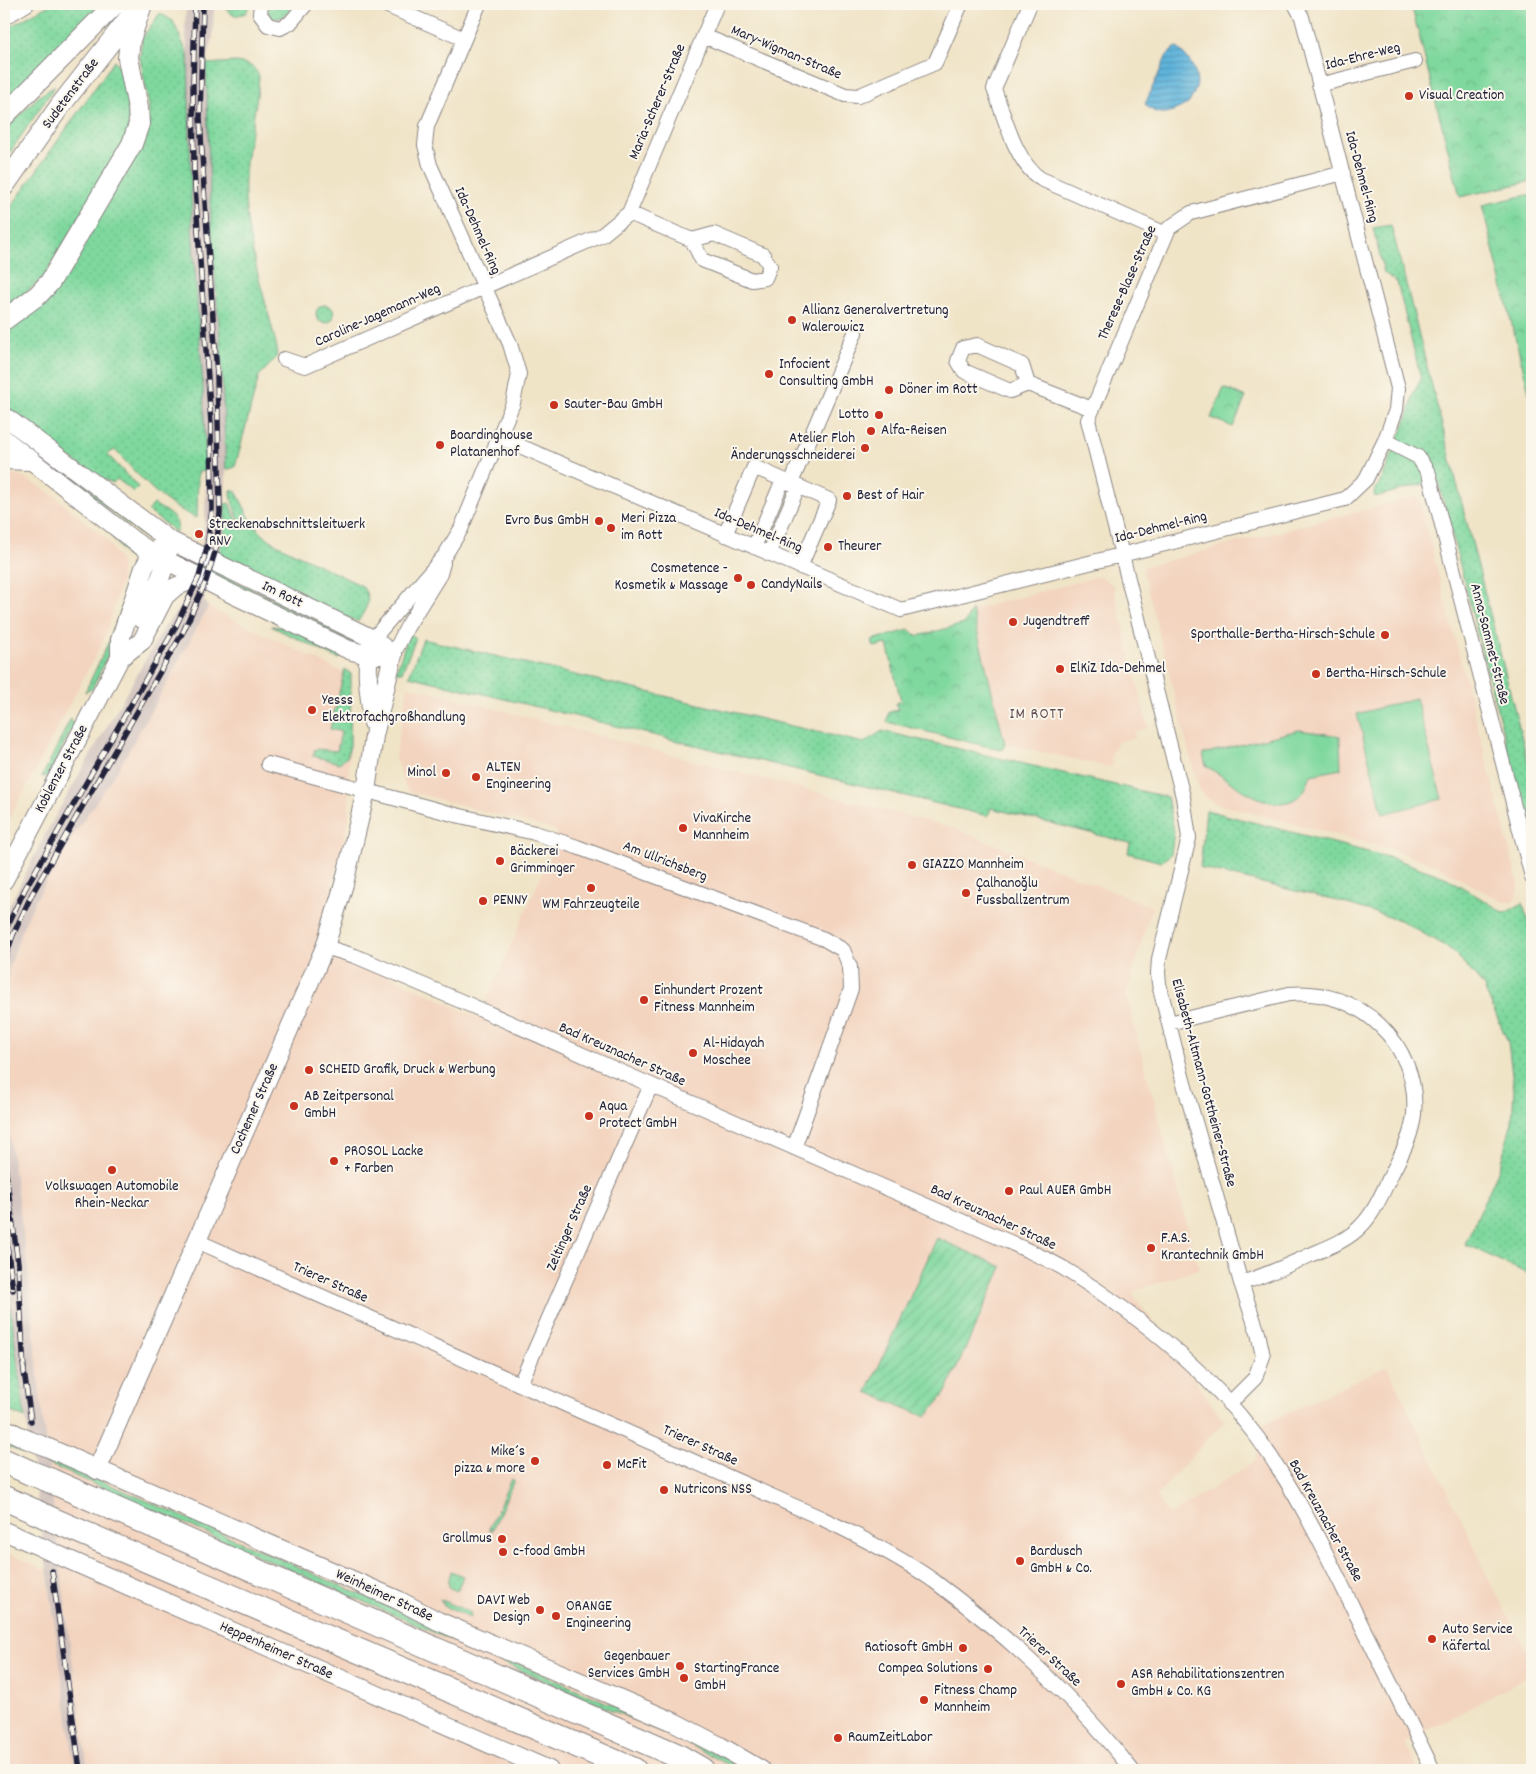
<svg xmlns="http://www.w3.org/2000/svg" width="1536" height="1774" viewBox="0 0 1536 1774" font-family="Dekko,sans-serif">
<style>
.built{fill:#f3d4bf}
.railway{fill:#cfc0bb}
.grass{fill:url(#grass-dots);stroke:#507d6c}
.park{fill:url(#park-crowns);stroke:#507d6c}
.garden{fill:url(#garden-furrows);stroke:#507d6c}
.pitch{fill:#7fd89e;stroke:#507d6c}
.water{fill:url(#water-rules);stroke:#406b8b}
.lines{fill:none;stroke-linecap:round;stroke-linejoin:round}
.minor-casing{stroke:#898381;stroke-width:16}
.tertiary-casing{stroke:#898381;stroke-width:20}
.secondary-casing{stroke:#898381;stroke-width:22}
.trunk-casing{stroke:#898381;stroke-width:26}
.minor{stroke:#fff;stroke-width:14}
.tertiary{stroke:#fff;stroke-width:18}
.secondary{stroke:#fff;stroke-width:20}
.trunk{stroke:#fff;stroke-width:24}
.rail-casing{stroke:#22223b;stroke-width:5.5}
.rail{stroke:#fbf7ec;stroke-width:4;stroke-dasharray:11;stroke-linecap:butt}
.tertiary-bridge-casing{stroke:#898381;stroke-width:20;stroke-linecap:butt}
.trunk-bridge-casing{stroke:#898381;stroke-width:26;stroke-linecap:butt}
.tertiary-bridge{stroke:#fff;stroke-width:18}
.trunk-bridge{stroke:#fff;stroke-width:24}
.poi-dot{fill:#c8321e;stroke:#fbf7ec;stroke-width:2}
.labels{text-anchor:middle;dominant-baseline:central;stroke-width:4;stroke-linejoin:round;paint-order:stroke}
.street-label{font-size:15px;fill:#22223b;stroke:#fbf7ec}
.poi-label{font-size:15px;fill:#22223b;stroke:#fbf7ec;text-anchor:start}
.neighbourhood-label{font-size:16px;letter-spacing:1px;fill:#614c52;stroke:#fbf7ec}
</style>
<defs>
<pattern id="grass-dots" width="8" height="8" patternUnits="userSpaceOnUse" patternTransform="scale(1.25)"><rect width="8" height="8" fill="#7fd89e"/><path d="M2 2h.1M6 6h.1" fill="none" stroke="#6db989" stroke-width="1.8" stroke-linecap="round"/></pattern>
<pattern id="park-crowns" width="20" height="18" patternUnits="userSpaceOnUse" patternTransform="scale(1.25)"><rect width="20" height="18" fill="#7fd89e"/><path d="M2 6a3 3 0 1 1 6 0M12 15a3 3 0 1 1 6 0" fill="none" stroke="#6db989"/></pattern>
<pattern id="garden-furrows" width="10" height="10" patternUnits="userSpaceOnUse" patternTransform="scale(1.25)"><rect width="10" height="10" fill="#7fd89e"/><path d="M-1 1l2-2M0 10L10 0M9 11l2-2" fill="none" stroke="#6db989"/></pattern>
<pattern id="water-rules" width="6" height="5" patternUnits="userSpaceOnUse" patternTransform="scale(1.25)"><rect width="6" height="5" fill="#5eb4db"/><path d="M0 2.5h6" fill="none" stroke="#4d92b3"/></pattern>
</defs>
<rect width="100%" height="100%" fill="#fbf7ec"/>
<filter id="ink" filterUnits="userSpaceOnUse"><feTurbulence type="fractalNoise" baseFrequency=".02" numOctaves="2"/><feDisplacementMap in="SourceGraphic" scale="10" xChannelSelector="R" yChannelSelector="G"/><feConvolveMatrix kernelMatrix="1 2 1 2 8 2 1 2 1" color-interpolation-filters="sRGB"/></filter>
<filter id="wash" filterUnits="userSpaceOnUse"><feTurbulence type="fractalNoise" baseFrequency=".0096" numOctaves="4" result="noise"/><feDisplacementMap in="SourceGraphic" scale="20" xChannelSelector="R" yChannelSelector="G"/><feGaussianBlur stdDeviation="1.12" result="paint"/><feColorMatrix in="noise" values="0 0 0 0 0 0 0 0 0 0 0 0 0 0 0 0 0 1.4 0 .05"/><feComposite in="paint" operator="in"/></filter>
<g filter="url(#wash)">
<rect width="100%" height="100%" fill="#f0e4c7"/>
<!-- built -->
<path class="built" d="M4,473L21,476L49,492L106,539L122,564L121,583L109,624L102,643L4,829Z
M1418,496L1519,886L1517,896L1512,901L1503,902L1434,864L1388,848L1214,803L1202,794L1196,780L1142,567Z
M1100,576L1113,585L1148,728L1134,732L1135,738L1117,742L1111,755L1113,766L1109,767L1005,744L972,610Z
M208,607L349,675V818L318,942L479,1018L553,849L558,831L407,791L395,757L408,686L953,828L1152,907L1126,995L1199,1269L1131,1292L1224,1421L1156,1496L1169,1516L1255,1461L1264,1424L1387,1366L1482,1563L1481,1564L1532,1662V1675L1405,1742L1418,1770H88L71,1651L41,1404L28,1270L4,1097V995L10,965L23,927L35,901L74,834L117,771L167,683Z
M4,1551L46,1570L61,1666L75,1770H4Z"/>
<!-- railway -->
<path class="railway" d="M186,4H214L213,37L206,64L211,225L221,350L226,470L224,531L221,549L203,599L208,607L167,683L117,771L74,834L35,901L23,927L10,965L4,995V916L49,827L165,626L190,595L202,543L205,524L206,471L203,388L192,228L188,55L185,29Z
M4,1097L28,1270L41,1404L71,1651L88,1770H75L4,1261Z"/>
<!-- grass -->
<path class="grass" d="M51,4H108L4,110V30Z
M232,4H250L246,13C237,16 233,17 226,9H232Z
M270,4H292C290,13 283,18 274,19L269,15L268,8Z
M160,13L173,21L188,55L192,228L203,388L206,471L198,472L197,518C162,504 140,477 115,450L107,454L138,487L134,492L117,479L113,483L95,476L6,411L4,407V329L31,311L148,127L149,107L140,57L142,38Z
M114,61L124,69L133,111L127,138L44,277L4,312V217Z
M236,62C248,64 254,65 259,76C257,109 247,142 245,175C242,234 264,291 277,348L276,358L259,376L235,467L226,470L221,350L211,225L206,64Z
M55,86L4,161V131L39,96Z
M1391,225L1532,778V845L1438,480L1375,497L1374,492L1382,479L1409,413L1413,394L1421,379L1397,282L1384,273L1373,228Z
M316 314a9 9 0 1 1 18 0a9 9 0 1 1-18 0Z
M4,422L147,531L152,539V540H148L4,430Z
M231,490L236,491L250,519L262,534L278,545L362,586C373,602 366,607 358,622L218,556L225,531V504L229,503L241,528L247,529L249,528L245,520L241,523C235,511 231,502 231,490Z
M154,504C162,510 183,518 176,532L148,511Z
M113,534L132,551L135,560L126,556L112,536Z
M188,558L364,643L361,647L185,564Z
M132,571L137,572L113,644L92,689L85,692L109,641L122,608Z
M271,626L285,627L342,655L339,659Z
M409,633L416,638L402,672H396Z
M423,639L864,743L882,731L1167,797L1174,831L1171,854L1161,862L1128,853L1130,843L991,808L988,816L409,676Z
M345,669L351,674L350,746L347,757L339,763L313,756L315,749L337,751L341,732L330,729Z
M71,718L73,726L48,776L42,777Z
M1206,810L1395,859L1447,878L1505,913L1523,903L1532,939V1276L1465,1244L1499,1169L1512,1122L1514,1090L1508,1042L1483,985L1453,951L1402,921L1341,902L1200,868Z
M4,1261L25,1418L4,1409Z
M4,1438L27,1449L28,1455L4,1445Z
M45,1456L676,1733L748,1770H738L689,1744L46,1463Z
M511,1479L514,1480L492,1531L489,1529Z
M451,1571L463,1576L457,1591L450,1588L448,1583Z
M440,1599L471,1613L470,1618L444,1606Z"/>
<!-- park -->
<path class="park" d="M1411,4H1532V181L1460,197Z
M1532,194V404L1482,205Z
M1224,388L1246,397L1233,427L1211,418Z
M972,610L1005,744L1002,750L887,722L889,712L898,710L896,703L901,701L887,644L874,647L872,640L909,630L918,636L964,624Z"/>
<!-- garden -->
<path class="garden" d="M937,1238L1002,1267L945,1394L926,1417L867,1392Z"/>
<!-- pitch -->
<path class="pitch" d="M1416,698L1442,799L1383,814L1357,714Z
M1299,730L1340,736L1341,769L1311,775C1308,781 1307,788 1302,793C1276,822 1230,780 1206,766L1203,754Z"/>
<!-- water -->
<path class="water" d="M1176,47C1187,55 1197,69 1197,84C1196,90 1192,97 1189,103C1173,112 1159,120 1145,104L1167,55Z"/>
</g>
<g filter="url(#ink)">
<g class="lines">
<defs>
<path id="minor" d="M261,4L260,14L268,25L280,28L290,23L306,4
M383,4L464,39
M1030,4L994,89C1004,115 1016,164 1041,179L1166,234
M4,18L27,4
M704,36L845,95L858,96L935,63L961,4
M1319,85L1415,61
M629,213L692,240L714,234L763,255L770,266L765,278L752,280L702,260L692,240
M284,359L305,366L602,235L629,213L717,4
M1028,384L1022,365L977,345L963,348L958,361L964,371L1010,391L1028,384L1092,409
M499,437L901,610L1345,499L1366,479L1385,440L1396,410L1398,388L1302,17L1295,4
M1385,440L1418,457L1429,474L1532,877
M791,483L855,333
M725,535L754,467L829,500L800,567
M754,547L783,480
M769,554L798,487
M373,639L445,555L461,529L513,403L519,374L510,344L430,165L425,145L427,126L479,4
M393,655L407,627L440,574L443,563
M268,764L456,815L535,833L577,847L824,939L843,950L850,967L851,989L794,1148
M325,947L355,956L470,1005L651,1085L1014,1244C1032,1253 1051,1260 1068,1271C1138,1315 1207,1370 1257,1437C1296,1490 1324,1549 1353,1608C1380,1662 1407,1716 1433,1770
M1169,1023L1289,994C1358,987 1420,1044 1414,1114C1412,1137 1400,1157 1390,1177C1382,1194 1374,1213 1361,1226C1347,1241 1326,1248 1308,1256C1286,1266 1265,1276 1241,1283
M197,1241L821,1518C859,1536 900,1557 934,1581C1008,1636 1075,1698 1132,1770
M520,1384L651,1085
M1229,1404L1255,1378L1263,1356L1258,1333L1241,1283L1183,1080L1159,984L1158,973L1159,959L1189,838L1183,797L1088,420L1169,228L1191,213L1343,173"/>
<path id="tertiary" d="M4,416L169,540L373,639L393,655
M4,439L134,541L152,553L230,593L349,650L368,655H393
M140,618C151,596 165,575 168,550
M371,645C364,670 370,698 373,723
M120,658V640L144,568L152,553L161,546
M4,880L120,658L142,641L165,596L175,587L199,577
M4,1428L26,1439
M44,1446L398,1600L438,1621L674,1722L720,1746L761,1770
M97,1470L325,947L344,884L366,791L374,736L393,655
M4,1531L41,1547
M58,1555L549,1770"/>
<path id="secondary" d="M4,116L115,4
M4,186L60,106L134,12
M4,320L38,295L50,282L132,144L139,124L138,108L128,58L130,40L142,4
M4,459L30,460"/>
<path id="trunk" d="M4,1461L31,1473
M49,1480L678,1756L702,1770
M4,1498L36,1512
M53,1520C247,1604 441,1685 634,1770"/>
</defs>
<!-- minor casing -->
<use href="#minor" class="minor-casing"/>
<!-- tertiary casing -->
<use href="#tertiary" class="tertiary-casing"/>
<!-- secondary casing -->
<use href="#secondary" class="secondary-casing"/>
<!-- trunk casing -->
<use href="#trunk" class="trunk-casing"/>
<!-- minor -->
<use href="#minor" class="minor"/>
<!-- tertiary -->
<use href="#tertiary" class="tertiary"/>
<!-- secondary -->
<use href="#secondary" class="secondary"/>
<!-- trunk -->
<use href="#trunk" class="trunk"/>
<defs>
<path id="rail" d="M4,933L25,889L175,628L199,577L207,547L212,509L211,423L194,171L193,86L195,4
M4,961L13,935L32,894L183,632L206,581L216,549L220,513L217,375L204,188L200,117L203,4
M4,1158L18,1263L24,1370
M4,1222L13,1290
M23,1364L31,1421
M52,1571L80,1770"/>
</defs>
<!-- rail casing -->
<use href="#rail" class="rail-casing"/>
<!-- rail -->
<use href="#rail" class="rail"/>
<defs>
<path id="tertiary-bridge" d="M26,1439L44,1446
M41,1547L58,1555"/>
<path id="trunk-bridge" d="M31,1473L49,1480
M36,1512L53,1520"/>
</defs>
<!-- tertiary-bridge casing -->
<use href="#tertiary-bridge" class="tertiary-bridge-casing"/>
<!-- trunk-bridge casing -->
<use href="#trunk-bridge" class="trunk-bridge-casing"/>
<!-- tertiary-bridge -->
<use href="#tertiary-bridge" class="tertiary-bridge"/>
<!-- trunk-bridge -->
<use href="#trunk-bridge" class="trunk-bridge"/>
</g>
</g>
<!-- markers -->
<g class="poi-dot">
<circle cx="1409" cy="96" r="5"/>
<circle cx="792" cy="320" r="5"/>
<circle cx="769" cy="374" r="5"/>
<circle cx="889" cy="390" r="5"/>
<circle cx="554" cy="405" r="5"/>
<circle cx="879" cy="415" r="5"/>
<circle cx="871" cy="431" r="5"/>
<circle cx="440" cy="445" r="5"/>
<circle cx="865" cy="448" r="5"/>
<circle cx="847" cy="496" r="5"/>
<circle cx="599" cy="521" r="5"/>
<circle cx="611" cy="528" r="5"/>
<circle cx="199" cy="534" r="5"/>
<circle cx="828" cy="547" r="5"/>
<circle cx="738" cy="578" r="5"/>
<circle cx="751" cy="585" r="5"/>
<circle cx="1013" cy="622" r="5"/>
<circle cx="1385" cy="635" r="5"/>
<circle cx="1060" cy="669" r="5"/>
<circle cx="1316" cy="674" r="5"/>
<circle cx="312" cy="710" r="5"/>
<circle cx="446" cy="773" r="5"/>
<circle cx="476" cy="777" r="5"/>
<circle cx="683" cy="828" r="5"/>
<circle cx="500" cy="861" r="5"/>
<circle cx="912" cy="865" r="5"/>
<circle cx="591" cy="888" r="5"/>
<circle cx="966" cy="893" r="5"/>
<circle cx="483" cy="901" r="5"/>
<circle cx="644" cy="1000" r="5"/>
<circle cx="693" cy="1053" r="5"/>
<circle cx="309" cy="1070" r="5"/>
<circle cx="294" cy="1106" r="5"/>
<circle cx="589" cy="1116" r="5"/>
<circle cx="334" cy="1161" r="5"/>
<circle cx="112" cy="1170" r="5"/>
<circle cx="1009" cy="1191" r="5"/>
<circle cx="1151" cy="1248" r="5"/>
<circle cx="535" cy="1461" r="5"/>
<circle cx="607" cy="1465" r="5"/>
<circle cx="664" cy="1490" r="5"/>
<circle cx="502" cy="1539" r="5"/>
<circle cx="503" cy="1552" r="5"/>
<circle cx="1020" cy="1561" r="5"/>
<circle cx="540" cy="1610" r="5"/>
<circle cx="556" cy="1616" r="5"/>
<circle cx="1432" cy="1639" r="5"/>
<circle cx="963" cy="1648" r="5"/>
<circle cx="680" cy="1666" r="5"/>
<circle cx="988" cy="1669" r="5"/>
<circle cx="684" cy="1678" r="5"/>
<circle cx="1121" cy="1684" r="5"/>
<circle cx="924" cy="1700" r="5"/>
<circle cx="838" cy="1738" r="5"/>
</g>
<g class="labels">
<!-- street labels -->
<g class="street-label">
<text transform="translate(786 53) rotate(23)">Mary-Wigman-Straße</text>
<text transform="translate(1363 57) rotate(-14)">Ida-Ehre-Weg</text>
<text transform="translate(71 94) rotate(-53)">Sudetenstraße</text>
<text transform="translate(658 102) rotate(-67)">Maria-Scherer-Straße</text>
<text transform="translate(1361 177) rotate(75)">Ida-Dehmel-Ring</text>
<text transform="translate(477 231) rotate(66)">Ida-Dehmel-Ring</text>
<text transform="translate(1128 283) rotate(-66)">Therese-Blase-Straße</text>
<text transform="translate(378 316) rotate(-24)">Caroline-Jagemann-Weg</text>
<text transform="translate(1161 528) rotate(-14)">Ida-Dehmel-Ring</text>
<text transform="translate(758 531) rotate(23)">Ida-Dehmel-Ring</text>
<text transform="translate(282 595) rotate(26)">Im Rott</text>
<text transform="translate(1489 644) rotate(76)">Anna-Sammet-Straße</text>
<text transform="translate(62 769) rotate(-62)">Koblenzer Straße</text>
<text transform="translate(665 862) rotate(21)">Am Ullrichsberg</text>
<text transform="translate(622 1055) rotate(24)">Bad Kreuznacher Straße</text>
<text transform="translate(1203 1083) rotate(75)">Elisabeth-Altmann-Gottheiner-Straße</text>
<text transform="translate(255 1109) rotate(-66)">Cochemer Straße</text>
<text transform="translate(993 1218) rotate(25)">Bad Kreuznacher Straße</text>
<text transform="translate(570 1228) rotate(-66)">Zeltinger Straße</text>
<text transform="translate(330 1283) rotate(24)">Trierer Straße</text>
<text transform="translate(700 1446) rotate(24)">Trierer Straße</text>
<text transform="translate(1325 1521) rotate(61)">Bad Kreuznacher Straße</text>
<text transform="translate(384 1596) rotate(25)">Weinheimer Straße</text>
<text transform="translate(276 1651) rotate(24)">Heppenheimer Straße</text>
<text transform="translate(1049 1657) rotate(43)">Trierer Straße</text>
</g>
<!-- poi labels -->
<g class="poi-label">
<text x="1419" y="96">Visual Creation</text>
<text x="802" y="311">Allianz Generalvertretung<tspan x="802" dy="17">Walerowicz</tspan></text>
<text x="779" y="365">Infocient<tspan x="779" dy="17">Consulting GmbH</tspan></text>
<text x="899" y="390">Döner im Rott</text>
<text x="564" y="405">Sauter-Bau GmbH</text>
<text x="869" y="415" text-anchor="end">Lotto</text>
<text x="881" y="431">Alfa-Reisen</text>
<text x="450" y="436">Boardinghouse<tspan x="450" dy="17">Platanenhof</tspan></text>
<text x="855" y="439" text-anchor="end">Atelier Floh<tspan x="855" dy="17">Änderungsschneiderei</tspan></text>
<text x="857" y="496">Best of Hair</text>
<text x="621" y="519">Meri Pizza<tspan x="621" dy="17">im Rott</tspan></text>
<text x="589" y="521" text-anchor="end">Evro Bus GmbH</text>
<text x="209" y="525">Streckenabschnittsleitwerk<tspan x="209" dy="17">RNV</tspan></text>
<text x="838" y="547">Theurer</text>
<text x="728" y="569" text-anchor="end">Cosmetence -<tspan x="728" dy="17">Kosmetik &amp; Massage</tspan></text>
<text x="761" y="585">CandyNails</text>
<text x="1023" y="622">Jugendtreff</text>
<text x="1375" y="635" text-anchor="end">Sporthalle-Bertha-Hirsch-Schule</text>
<text x="1070" y="669">ElKiZ Ida-Dehmel</text>
<text x="1326" y="674">Bertha-Hirsch-Schule</text>
<text x="322" y="701">Yesss<tspan x="322" dy="17">Elektrofachgroßhandlung</tspan></text>
<text x="486" y="768">ALTEN<tspan x="486" dy="17">Engineering</tspan></text>
<text x="436" y="773" text-anchor="end">Minol</text>
<text x="693" y="819">VivaKirche<tspan x="693" dy="17">Mannheim</tspan></text>
<text x="510" y="852">Bäckerei<tspan x="510" dy="17">Grimminger</tspan></text>
<text x="922" y="865">GIAZZO Mannheim</text>
<text x="976" y="884">Çalhanoğlu<tspan x="976" dy="17">Fussballzentrum</tspan></text>
<text x="493" y="901">PENNY</text>
<text x="591" y="905" text-anchor="middle">WM Fahrzeugteile</text>
<text x="654" y="991">Einhundert Prozent<tspan x="654" dy="17">Fitness Mannheim</tspan></text>
<text x="703" y="1044">Al-Hidayah<tspan x="703" dy="17">Moschee</tspan></text>
<text x="319" y="1070">SCHEID Grafik, Druck &amp; Werbung</text>
<text x="304" y="1097">AB Zeitpersonal<tspan x="304" dy="17">GmbH</tspan></text>
<text x="599" y="1107">Aqua<tspan x="599" dy="17">Protect GmbH</tspan></text>
<text x="344" y="1152">PROSOL Lacke<tspan x="344" dy="17">+ Farben</tspan></text>
<text x="112" y="1187" text-anchor="middle">Volkswagen Automobile<tspan x="112" dy="17">Rhein-Neckar</tspan></text>
<text x="1019" y="1191">Paul AUER GmbH</text>
<text x="1161" y="1239">F.A.S.<tspan x="1161" dy="17">Krantechnik GmbH</tspan></text>
<text x="525" y="1452" text-anchor="end">Mike´s<tspan x="525" dy="17">pizza &amp; more</tspan></text>
<text x="617" y="1465">McFit</text>
<text x="674" y="1490">Nutricons NSS</text>
<text x="492" y="1539" text-anchor="end">Grollmus</text>
<text x="513" y="1552">c-food GmbH</text>
<text x="1030" y="1552">Bardusch<tspan x="1030" dy="17">GmbH &amp; Co.</tspan></text>
<text x="530" y="1601" text-anchor="end">DAVI Web<tspan x="530" dy="17">Design</tspan></text>
<text x="566" y="1607">ORANGE<tspan x="566" dy="17">Engineering</tspan></text>
<text x="1442" y="1630">Auto Service<tspan x="1442" dy="17">Käfertal</tspan></text>
<text x="953" y="1648" text-anchor="end">Ratiosoft GmbH</text>
<text x="670" y="1657" text-anchor="end">Gegenbauer<tspan x="670" dy="17">Services GmbH</tspan></text>
<text x="694" y="1669">StartingFrance<tspan x="694" dy="17">GmbH</tspan></text>
<text x="978" y="1669" text-anchor="end">Compea Solutions</text>
<text x="1131" y="1675">ASR Rehabilitationszentren<tspan x="1131" dy="17">GmbH &amp; Co. KG</tspan></text>
<text x="934" y="1691">Fitness Champ<tspan x="934" dy="17">Mannheim</tspan></text>
<text x="848" y="1738">RaumZeitLabor</text>
</g>
<!-- neighbourhood labels -->
<g class="neighbourhood-label">
<text x="1037" y="714">IM ROTT</text>
</g>
</g>
<!-- margin -->
<rect width="1536" height="1774" fill="none" stroke="#fbf7ec" stroke-width="20"/>
</svg>
